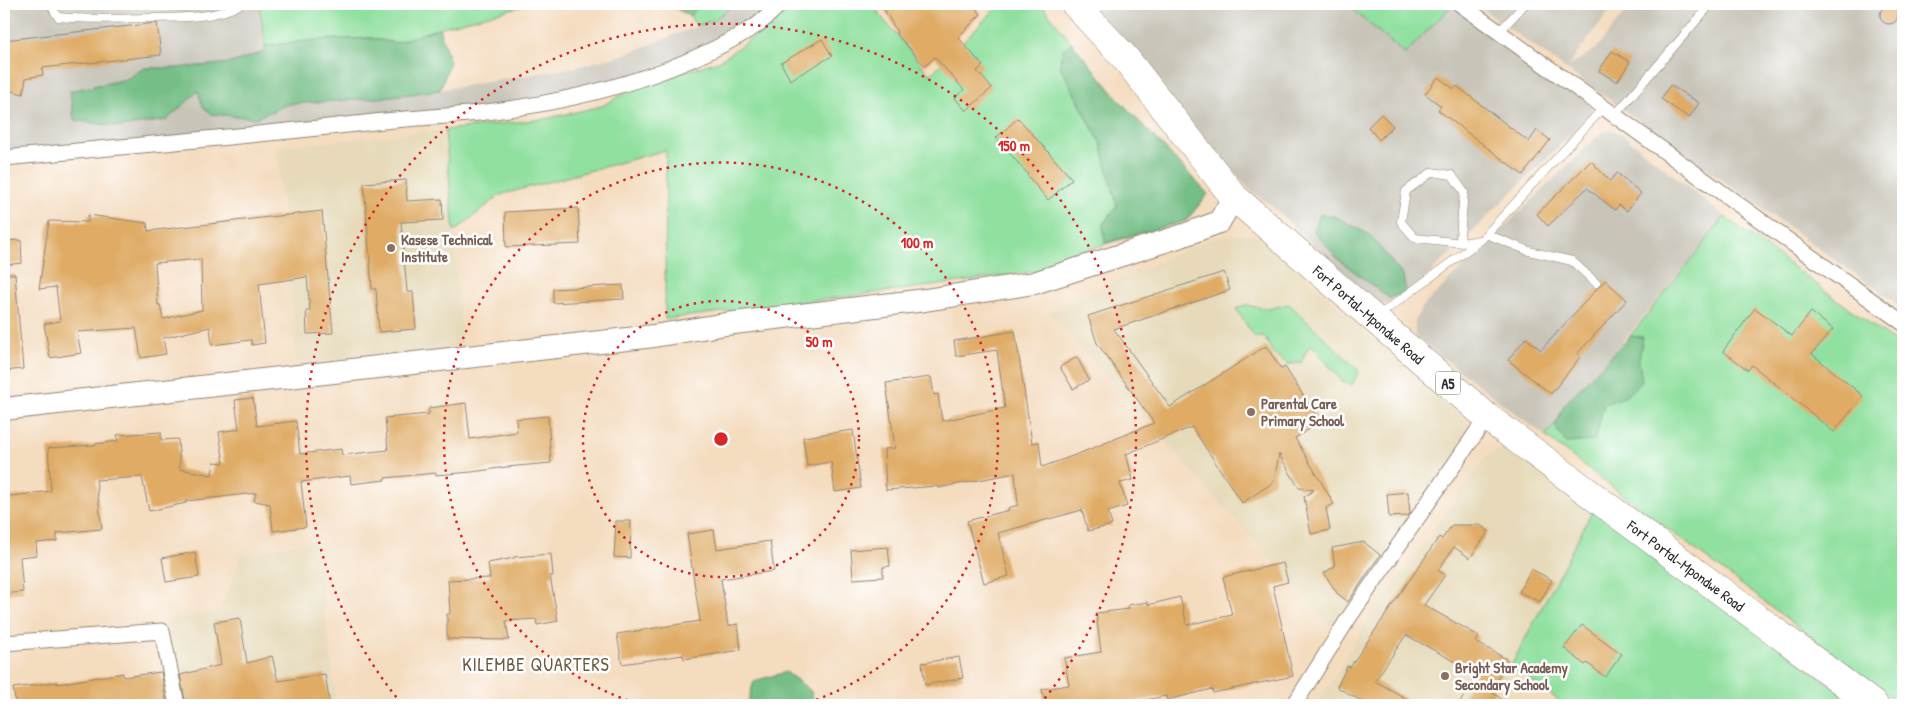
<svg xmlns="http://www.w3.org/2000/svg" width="1907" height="709" viewBox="0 0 1907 709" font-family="'Patrick Hand',sans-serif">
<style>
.built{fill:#e6daba}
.industrial{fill:#c8c4b8}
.green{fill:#90e09f;stroke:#5e8665}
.forest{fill:#74be86;stroke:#507458}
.building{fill:#dfab65;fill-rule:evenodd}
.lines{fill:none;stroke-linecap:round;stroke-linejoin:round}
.lane-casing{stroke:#908475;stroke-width:9}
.street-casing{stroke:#908475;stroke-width:17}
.secondary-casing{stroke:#908475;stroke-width:24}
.highway-casing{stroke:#908475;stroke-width:29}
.lane{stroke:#fff;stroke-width:8}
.street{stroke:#fff;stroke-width:15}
.secondary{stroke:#fff;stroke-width:22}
.highway{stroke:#fff;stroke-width:28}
.ring{fill:none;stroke:#d62828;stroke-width:2.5;stroke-dasharray:2.5 5}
.education-dot{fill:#8d6e63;stroke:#fff;stroke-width:2}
.labels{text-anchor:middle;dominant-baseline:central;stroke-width:5;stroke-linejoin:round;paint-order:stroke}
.shield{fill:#fff;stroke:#6b6b6b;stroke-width:1}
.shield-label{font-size:14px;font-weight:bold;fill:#2b2b2b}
.education-label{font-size:15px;font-weight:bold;fill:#785e54;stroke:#fff;text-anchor:start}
.street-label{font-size:15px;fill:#2b2b2b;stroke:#fff}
.quarter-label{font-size:18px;letter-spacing:1px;fill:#6a583f;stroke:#fff}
.centre{fill:#d62828;stroke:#fff;stroke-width:2.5}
.ring-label{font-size:15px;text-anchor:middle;font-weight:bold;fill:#d62828;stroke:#fff;stroke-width:5;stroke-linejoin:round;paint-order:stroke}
</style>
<rect width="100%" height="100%" fill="#fff"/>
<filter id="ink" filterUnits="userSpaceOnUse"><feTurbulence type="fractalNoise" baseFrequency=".02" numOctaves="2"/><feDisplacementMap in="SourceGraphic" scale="10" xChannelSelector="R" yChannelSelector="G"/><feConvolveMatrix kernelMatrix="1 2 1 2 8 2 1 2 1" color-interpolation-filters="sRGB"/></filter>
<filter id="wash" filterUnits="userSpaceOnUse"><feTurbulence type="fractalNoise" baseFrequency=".0096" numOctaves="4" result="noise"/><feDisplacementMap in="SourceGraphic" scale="20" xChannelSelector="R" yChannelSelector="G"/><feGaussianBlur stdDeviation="1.12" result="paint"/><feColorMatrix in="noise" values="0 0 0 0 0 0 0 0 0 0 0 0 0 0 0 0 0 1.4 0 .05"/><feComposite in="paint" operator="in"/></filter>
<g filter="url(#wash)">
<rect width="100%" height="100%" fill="#f4dcbf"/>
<!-- built -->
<path class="built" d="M445,130L463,348L296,363L277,147Z
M1242,234L1261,238L1478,432L1336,632L1049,312L1200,243L1221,236Z
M1510,449L1594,508L1511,666L1489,705H1318L1360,633L1486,457L1497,450Z
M315,540L337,705H179L167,621L220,610L242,555Z"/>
<!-- industrial -->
<path class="industrial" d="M4,4H258L271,108L289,104L378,98L440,90L571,68L620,56L714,20L734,4H773L749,24L621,84L543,104L4,163Z
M1088,4H1350L1405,54L1452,5L1579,92L1593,106L1587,118L1405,298L1379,306L1273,207L1249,189Z
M1476,4H1615L1567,67L1596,49L1632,4H1903V308L1504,25Z
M1612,130L1623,135L1725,217L1545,436L1415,336V321L1422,307L1601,133Z"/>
<!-- green -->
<path class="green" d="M259,4H530L439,28L395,43L371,38L315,40L265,46Z
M702,4H734L714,20L696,26L690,16Z
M793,4H874L879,14L930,75L1000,4H1041L1072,43L1062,50L1060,66L1101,144L1117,206L1103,224L1105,243L1127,237L1075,254L1050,269L940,285L665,319L666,150L500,195L454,232L445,130L545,119L602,106L638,86L719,61L768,27Z
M1346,4H1451L1452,5L1405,54Z
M1725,217L1903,348V705H1901L1545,436L1630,336Z
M1289,304L1359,371L1352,385L1342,381L1312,345L1307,349L1301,363L1288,364L1273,353L1264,336L1255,337L1236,309L1245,305L1268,309Z
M1594,508L1857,705H1565L1511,666Z"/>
<!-- forest -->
<path class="forest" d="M667,4H702L690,16Z
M439,28L450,62L440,90L378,98L289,104L256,118L211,114L203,107L198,91L167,120L120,127L74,120L70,91L127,79L144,68H177L231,63L264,52L265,46L315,40L371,38L395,43Z
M1072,43L1120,101L1208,194L1186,221L1105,243L1103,224L1117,206L1101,144L1060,66L1062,50Z
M1320,214L1336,217L1370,235L1403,276L1406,292L1389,298L1339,260L1314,231Z
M1630,336L1643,337L1639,360L1642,381L1625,397L1604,404L1595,441L1566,443L1555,427L1564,405Z
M786,672L811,691L813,705H747L754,681Z"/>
<g id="blocks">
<!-- building -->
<path class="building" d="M881,4H972L981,14L958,37L983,66L977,71L992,88L966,111L955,98L964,90L935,57L925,66L896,33L897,32Z
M1880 15a9 9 0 1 1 18 0a9 9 0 1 1-18 0Z
M157,23L161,55L42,68L43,75L26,78L23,94L4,89V40Z
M822,39L832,56L790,80L781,63Z
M1612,51L1630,62L1617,82L1599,71Z
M1438,77L1454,89L1457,86L1529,142L1537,130L1550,140L1523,175L1438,110L1441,106L1425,94Z
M1670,85L1699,103L1689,118L1661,99Z
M1381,114L1393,126L1379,140L1368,127Z
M1018,118L1072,179L1048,200L1027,175L1028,174L996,138Z
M1591,161L1610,181L1617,173L1641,193L1627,211L1619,205L1615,210L1587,188L1548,226L1537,214Z
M406,180L407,201L442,199L443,220L401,222L407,292H413L416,329L379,332L376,289H372L364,183Z
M578,208L580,244L506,247L505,212Z
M322,211L333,333L307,334L306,311H310L307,277L259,284L265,343L252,345L251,340L212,345L210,327L163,338L166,354L141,358L136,328L77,332L81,353L50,358L44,324L60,321L56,287L39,289L49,221L88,222V215L147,223L148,231ZM201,259L202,310L163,319L160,305H158L155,263Z
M21,240L22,263L4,265V241Z
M1224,272L1230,290L1114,329L1170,407L1266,346L1281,369L1285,367L1320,422L1295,438L1334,504L1326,508L1330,530L1311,534L1304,497L1314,490L1299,488L1279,454L1274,482L1242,503L1192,427L1126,454L1133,480L1120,483L1127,506L1108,512L1112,525L1088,531L1082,510L998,533L1009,576L984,583L967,521L1009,510L1008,508L1018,505L1015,473L938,488L937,486L886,490L884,449L895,448L886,383L931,377L934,395L938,394L942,421L1005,408L997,350L956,356L954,341L1015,331L1032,443L1039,442L1042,467L1078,454L1154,423L1097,343L1088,316Z
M4,274H15L23,369L4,371Z
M1605,280L1627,300L1577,354L1580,357L1551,394L1508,360L1526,338L1541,350Z
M623,285L624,299L553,303V289Z
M1755,308L1792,336L1811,312L1833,329L1812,354L1863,396L1834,432L1752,365L1748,370L1723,351Z
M1077,357L1089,380L1073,389L1060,367Z
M253,398L257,426L296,421L300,454L341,449L342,455L388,450L385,418L429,414V408L466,403L470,439L517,432L516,419L548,416L551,463L506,467L472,472L436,475V473L384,478L385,480L351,484L350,476L301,482L306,527L273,531L270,504L254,501L256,493L186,501V503L149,511L142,477L96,480L102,529L57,533V541L36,543L37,555L20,557L23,592L4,594V497L51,491L48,448L95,445V444L118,441L117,435L161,432V440L178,439L180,469L212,475L214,462L224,463L219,432L239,429L235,400Z
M853,430L861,488L835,492L831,462L807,466L803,437Z
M1408,492L1410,513L1408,516L1389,517L1387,494Z
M616,521H631L630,558L614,557Z
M1452,525H1480L1489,531L1470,558L1454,547L1438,570L1445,575L1424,605L1479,636L1476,642L1508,660L1492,690L1494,691L1493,693L1510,705H1459L1476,673L1406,635L1375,681L1418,705H1368L1337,687L1347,666L1350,667L1439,537L1442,539Z
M714,530L717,549L770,541L774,571L721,579L728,626L738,624L741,650L684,659L683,655L622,664L617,634L700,621L687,534Z
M1364,542L1380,555L1348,602L1337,593L1324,573L1335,566L1332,548Z
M888,547L890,566L883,567V577L853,579L851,550Z
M195,552L199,577L166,582L162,558Z
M551,554L553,576H550L558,621L537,625L536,619L506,621L509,640L447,639V614H450L448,580L490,578L488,563L514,558V557Z
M1283,563L1288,582L1273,586L1293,676L1213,693L1212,689L1167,700L1166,696L1119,705H1072L1071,702L1045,705L1042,689L1069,685L1064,658L1101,652L1096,613L1129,609L1128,605L1148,602V605L1180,597L1187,625L1232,615L1223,577Z
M1531,569L1552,580L1540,602L1519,592Z
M240,618L247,663L272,656L278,681L325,674L330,705H186L180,675L221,665L214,622Z
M1582,625L1622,654L1605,677L1587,663L1585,665L1564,648Z
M959,657L963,678L925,685L922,663Z
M161,672L167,705H133L132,699L96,705H16L13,688L57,682V684L123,673V677Z"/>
</g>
</g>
<g filter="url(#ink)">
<use href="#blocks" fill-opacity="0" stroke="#908475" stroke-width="1"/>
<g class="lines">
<defs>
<path id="lane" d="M50,4L58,17C89,20 119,19 150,18C180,17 215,19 241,4
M1499,32L1525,4
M1614,116L1711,4
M1486,234L1529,251L1572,261L1596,283
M1463,243L1460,236L1464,192L1452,175L1432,172L1406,191L1401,222L1415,238L1463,243L1479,240
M1378,316L1481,240L1603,108"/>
<path id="street" d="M1460,4L1903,323
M4,158C127,146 250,136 374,122C408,118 443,117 478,113C574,102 671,78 754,27C764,21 772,11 781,4
M4,643L162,631L177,705
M1294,705L1348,619L1487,417"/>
<path id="secondary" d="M4,409L654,336L726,324L925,300L1034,283L1184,235L1219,222L1234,197"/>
<g id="highway">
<path id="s1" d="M1075,4L1126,59L1234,197L1487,417L1874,705"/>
</g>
</defs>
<!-- lane casing -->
<use href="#lane" class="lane-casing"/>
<!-- street casing -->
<use href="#street" class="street-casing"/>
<!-- secondary casing -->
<use href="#secondary" class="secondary-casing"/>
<!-- highway casing -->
<use href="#highway" class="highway-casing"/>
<!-- lane -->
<use href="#lane" class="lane"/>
<!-- street -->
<use href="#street" class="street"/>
<!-- secondary -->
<use href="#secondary" class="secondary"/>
<!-- highway -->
<use href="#highway" class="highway"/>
</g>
</g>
<!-- distance rings -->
<g class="ring">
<circle cx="721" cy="439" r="138"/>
<path d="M642 705A277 277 0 1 1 800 705"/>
<path d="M401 703A415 415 0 1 1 1041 703"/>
</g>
<!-- markers -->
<g class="education-dot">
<circle cx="391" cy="248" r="5"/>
<circle cx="1251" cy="412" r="5"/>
<circle cx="1445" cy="676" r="5"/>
</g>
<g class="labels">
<!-- shield labels -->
<rect class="shield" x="1435.5" y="371.5" width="25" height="23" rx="4"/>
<g class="shield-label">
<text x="1448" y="383">A5</text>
</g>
<!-- education labels -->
<g class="education-label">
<text x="401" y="239">Kasese Technical<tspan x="401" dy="17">Institute</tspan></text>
<text x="1261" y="403">Parental Care<tspan x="1261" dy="17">Primary School</tspan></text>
<text x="1455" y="667">Bright Star Academy<tspan x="1455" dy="17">Secondary School</tspan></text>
</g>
<!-- street labels -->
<g class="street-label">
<text stroke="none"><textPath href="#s1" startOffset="429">Fort Portal-Mpondwe Road</textPath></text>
<text stroke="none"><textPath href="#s1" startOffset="834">Fort Portal-Mpondwe Road</textPath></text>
</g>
<!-- quarter labels -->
<g class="quarter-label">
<text x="536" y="664">KILEMBE QUARTERS</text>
</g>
</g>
<circle cx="721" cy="439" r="8" class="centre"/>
<g class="ring-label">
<text x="1014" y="151">150 m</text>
<text x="917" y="248">100 m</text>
<text x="819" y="347">50 m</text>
</g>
<!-- margin -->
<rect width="1907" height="709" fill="none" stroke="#fff" stroke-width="20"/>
</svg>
